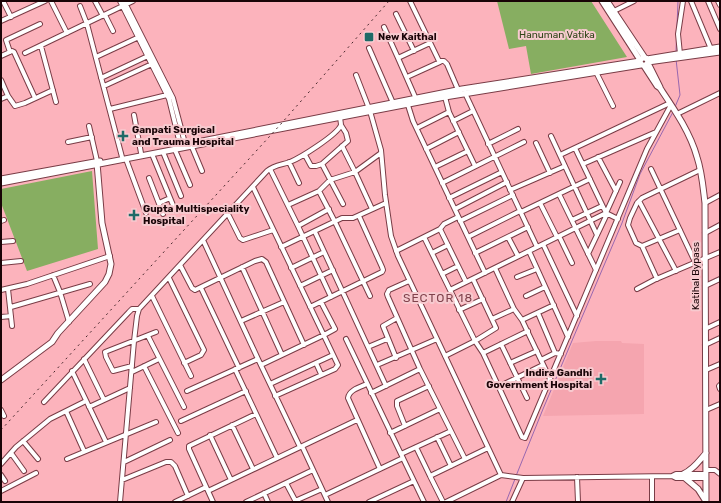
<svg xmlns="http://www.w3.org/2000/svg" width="721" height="503" viewBox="0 0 721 503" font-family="Rubik,sans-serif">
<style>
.built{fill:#f5a5af}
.green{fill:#87ae61}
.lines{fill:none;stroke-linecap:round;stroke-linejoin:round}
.stream{stroke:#9867b0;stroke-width:1}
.minor-casing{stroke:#793c46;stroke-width:6}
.major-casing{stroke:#793c46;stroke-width:7}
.minor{stroke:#fff;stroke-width:4}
.major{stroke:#fff;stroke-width:5}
.rail{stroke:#46272b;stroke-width:1;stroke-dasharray:2 4;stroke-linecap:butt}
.poi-dot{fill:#1e6a67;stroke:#f7cacf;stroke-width:1.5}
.labels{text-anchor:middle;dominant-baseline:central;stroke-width:4;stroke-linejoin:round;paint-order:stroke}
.park-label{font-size:10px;fill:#2f4518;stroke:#f7cacf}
.poi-label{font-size:10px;font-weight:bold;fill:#190407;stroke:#f7cacf;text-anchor:start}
.street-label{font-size:10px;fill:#190407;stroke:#f7cacf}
.quarter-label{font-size:12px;letter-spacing:1px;fill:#80424c;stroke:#f7cacf}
</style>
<rect width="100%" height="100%" fill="#fcb3bc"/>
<!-- built -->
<path class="built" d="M596,341H621L622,343L644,344V414L543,416L573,343Z"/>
<!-- green -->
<path class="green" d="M497,1H591L627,57L531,74L526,46L509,49Z
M92,171L98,249L27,271L1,203V189Z"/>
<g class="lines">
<!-- stream -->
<path class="stream" d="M676,52L678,1
M675,107L680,95L676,59
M516,476L543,409L622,223L640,174L673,112
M506,502L515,479"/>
<defs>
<path id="minor" d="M3,1L11,17
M51,1L67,33
M95,1L103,16
M120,1L169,99L181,148
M124,1L173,98L186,147
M410,1L439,61H444L447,64L459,92
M691,1L711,49
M708,1L720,29
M718,1L720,5
M80,6L87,24L122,157
M614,11L634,1
M396,14L414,51
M105,15L113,31
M1,21L45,1
M384,27L398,58
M41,46L56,102
M369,48L393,103
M10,52L6,40L40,24
M25,53L133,1
M680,54L678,34L683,1
M1,56L12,51L14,52L35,98
M96,57L139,37
M596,72L613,106
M356,75L370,111L381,150L385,195L391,236L398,256L501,475
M407,77L440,62
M101,78L150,55
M1,80L8,96L15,106L25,103L53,90
M104,86L152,64
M465,93L537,247
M445,97L449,112L475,166
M1,99L8,96
M416,99L398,58L430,43
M407,102L413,121L485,273
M110,109L167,95
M677,114L720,93
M134,115L141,153
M453,121L473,111
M89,126L97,161
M417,128L449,112
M551,136L597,235
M68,142L92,137
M536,143L550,173
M488,144L518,129
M342,146L355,172L381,153
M192,147L202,171
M575,148L606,213
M426,149L459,132
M175,150L190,185
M163,152L181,196
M152,154L175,210
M305,155L311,166H316L322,164L348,141L346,133L341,125
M560,155L670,103
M598,157L616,191
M126,159L146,213
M289,162L299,183
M322,164L343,204
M583,164L656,132
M435,167L468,151
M270,169L298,226L331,297
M651,169L695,262
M149,178L163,214
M442,183L524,142
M253,187L338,365L335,369L275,396
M510,190L565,166
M319,191L335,222L370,296
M559,194L596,270
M449,198L502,172
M639,201L676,271
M159,203L170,198
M540,203L557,237
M705,203L720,195
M288,205L319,191L330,180L355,172L372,209
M455,209L507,182
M521,212L590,179
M606,213L620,182
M228,214L240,238L243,240L273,230
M572,220L602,206
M1,221L4,220
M460,221L513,195
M298,226L329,209
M440,229L466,282
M680,230L642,246L636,243L628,225L630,218L637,203L642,198L700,170
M315,232L386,386
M705,233L720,225
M559,236L572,263
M424,237L475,341L483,353L522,437L525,438L647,149L671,105
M468,237L520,211
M508,237L518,256
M203,240L258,359
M1,242L13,241
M543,244L577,316
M642,246L657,279
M281,247L342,218H353L386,203
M396,251L440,229L444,224L458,217
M529,251L568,337
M432,253L448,245
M475,253L528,227
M588,254L607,214
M1,263L21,261
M180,265L192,288L195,290L255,261L262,259L266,262L304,345
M242,267L282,355
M291,268L324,252
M442,274L458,266
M53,275L60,292L69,322
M517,277L537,269
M169,278L204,350L201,355L184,363
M409,281L389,290L387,294L388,297L420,369L465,459
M300,286L333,270
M705,286L720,279
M201,288L239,368
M8,289L12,326
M637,289L654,280L720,252
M1,290L27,284L110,256
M450,290L606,213L618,219
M152,296L191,376
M526,296L545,287
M11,307L90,284
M310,307L382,272L383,270L382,267L359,216
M514,309L522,320L550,379
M459,310L483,299
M538,313L555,353L561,354
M1,317L11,316
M492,319L514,309L495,268
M522,320L554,305
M241,321L284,302
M705,329L720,322
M148,336L184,407
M346,339L424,502
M501,344L527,398
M705,345L720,338
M368,347L387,339
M483,353L528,331
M445,356L475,341L496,328L473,279
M396,358L383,326L397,318
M84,359L104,400
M541,360L555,353
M316,363L321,374
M510,363L537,351
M261,365L324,335L335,329L321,302
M377,365L437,339
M132,366L113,371L106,357L105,352L156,332
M144,366L178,433
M235,369L277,458
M706,370L720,364
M72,371L106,442
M132,372L159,359
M270,384L333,355
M367,384C360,387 349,390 348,398L380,469
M720,385L719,386L720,389
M498,387L543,365
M187,391L258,359L300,447
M371,393L420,369
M44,402L129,312L132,309H139
M89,407L130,388
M1,410L4,416
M706,410L720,404
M66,411L84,451
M181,421L246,391
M232,425L253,469
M405,426L397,406V401L429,386
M390,433L440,409
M210,435L231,480
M437,437L451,466
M23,441L38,459
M302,446L328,502
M416,447L430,476L488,448
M11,453L24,471
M401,454L451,431
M67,459L156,422
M124,462L170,440
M1,464L16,447L50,419L86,401
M706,470H715L720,474
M1,475L5,481
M430,476L443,502
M672,476L676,474H706
M577,477L578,502
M652,477V502
M122,480L166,462H171L175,466L188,496
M286,483L296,502
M1,491L36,473
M208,491L357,420
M264,493L268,502
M325,495L403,458
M295,501L322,489
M120,502L134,341L137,316L139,309L267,171C274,165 281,165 290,162C300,158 337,135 341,125C341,123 340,119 340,116
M175,502L206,487
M213,502L189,449V446L256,414
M246,502L313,470
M369,502L414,481
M446,502L501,475L523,478L672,476L676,478H706
M512,502L523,478"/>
<path id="major" d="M602,1L640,60L641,65H645L647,64L648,61L646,58H643L640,60
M607,1L645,58
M647,59L720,47
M648,62L720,52
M648,63L660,87
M644,66L657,86L660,88C674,109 690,132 697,157C702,172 703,187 705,203L706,502
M177,146L462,89L640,61
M1,179L100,161
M1,183L445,97L641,65
M1,380L52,342L58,333L105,282L109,274L111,264L102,223L97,163
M683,474C693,470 699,461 706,453
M685,478L698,489L705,500"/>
</defs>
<!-- minor casing -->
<use href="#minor" class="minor-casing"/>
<!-- major casing -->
<use href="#major" class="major-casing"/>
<!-- minor -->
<use href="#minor" class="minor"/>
<!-- major -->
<use href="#major" class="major"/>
<!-- rail -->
<path class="rail" d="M1,430L280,125L389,1"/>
</g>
<!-- markers -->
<g class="poi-dot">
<rect x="364" y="32" width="10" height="10" rx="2"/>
<path d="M121 130h4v4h4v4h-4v4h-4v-4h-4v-4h4z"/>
<path d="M132 209h4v4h4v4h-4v4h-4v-4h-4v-4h4z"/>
<path d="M599 373h4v4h4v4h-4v4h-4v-4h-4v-4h4z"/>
</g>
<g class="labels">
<!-- park labels -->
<g class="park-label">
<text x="557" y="35">Hanuman Vatika</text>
</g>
<!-- poi labels -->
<g class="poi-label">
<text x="378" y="37">New Kaithal</text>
<text x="132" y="130">Ganpati Surgical<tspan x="132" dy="12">and Trauma Hospital</tspan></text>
<text x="143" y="209">Gupta Multispeciality<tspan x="143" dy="12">Hospital</tspan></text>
<text x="592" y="373" text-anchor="end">Indira Gandhi<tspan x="592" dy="12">Government Hospital</tspan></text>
</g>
<!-- street labels -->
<g class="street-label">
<text transform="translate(696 276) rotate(-90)">Katihal Bypass</text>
</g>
<!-- quarter labels -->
<g class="quarter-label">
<text x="438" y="298">SECTOR 18</text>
</g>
</g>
<!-- border -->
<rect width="721" height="503" fill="none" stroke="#190407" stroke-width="4"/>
</svg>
